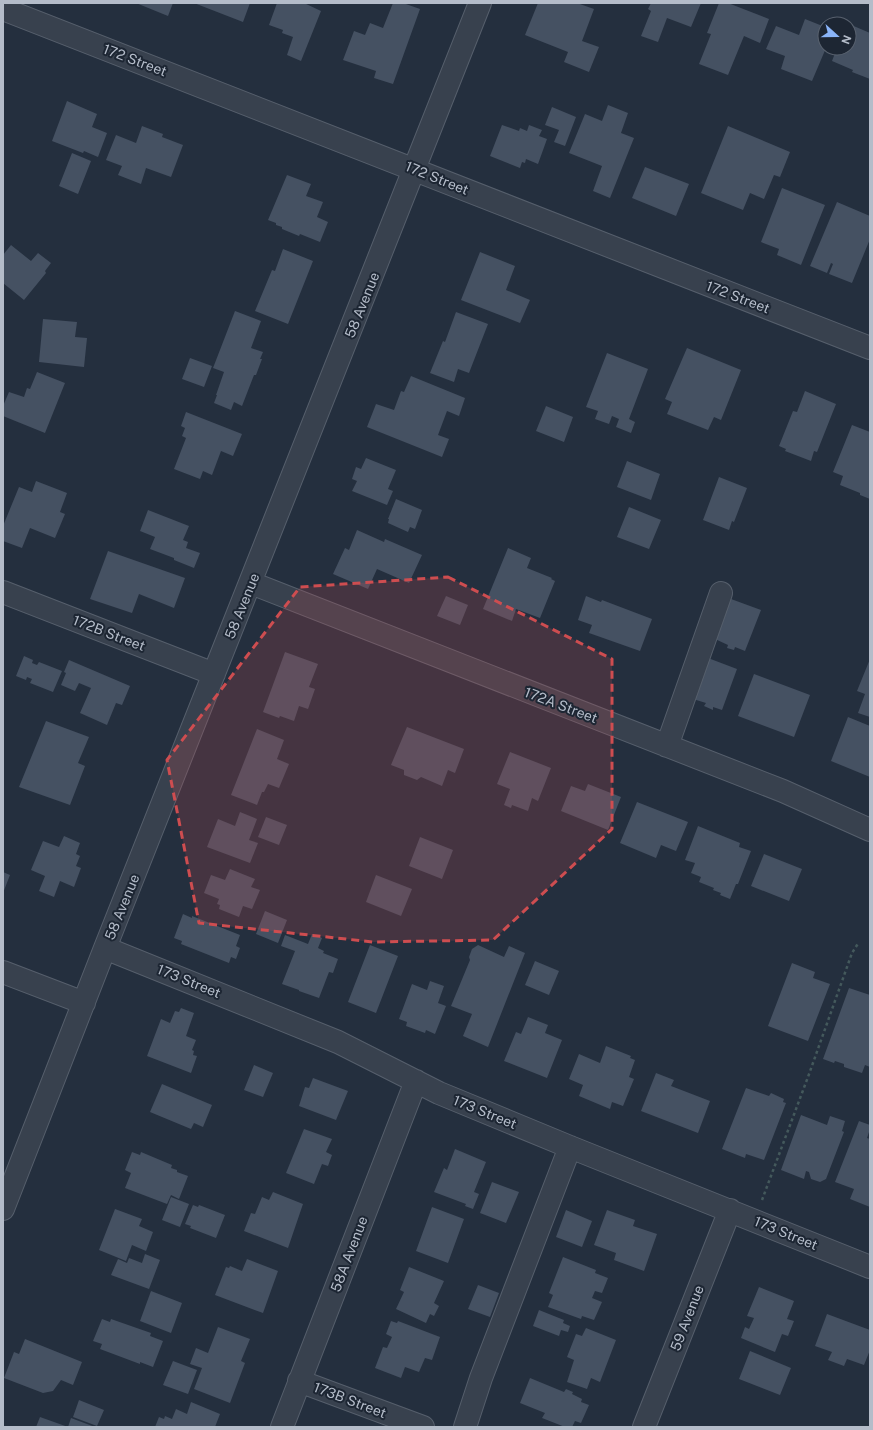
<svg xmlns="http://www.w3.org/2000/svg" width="873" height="1430" viewBox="0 0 873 1430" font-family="'Public Sans',sans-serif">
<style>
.building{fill:#455162}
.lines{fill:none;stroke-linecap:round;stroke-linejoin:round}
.minor-casing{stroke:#565f6c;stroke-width:24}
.path{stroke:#44595c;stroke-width:2.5;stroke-dasharray:3 3;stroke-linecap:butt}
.minor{stroke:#38414e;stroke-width:22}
.marked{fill:#ce4d50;fill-opacity:0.2;stroke:#ce4d50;stroke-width:3;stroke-dasharray:8 5;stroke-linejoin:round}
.labels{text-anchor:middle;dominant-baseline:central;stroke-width:4;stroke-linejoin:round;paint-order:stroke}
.street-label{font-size:14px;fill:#b4bcc9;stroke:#1d2633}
</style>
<rect width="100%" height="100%" fill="#242f3e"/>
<!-- building -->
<path class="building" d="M136,3H173L168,16Z
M194,3H250L243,22Z
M277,3H304L321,11L301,61L287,55L293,37L282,33L283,30L269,25Z
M393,3H403L420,9L393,84L374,78L376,71L343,60L354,31L365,35L370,23L383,28Z
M538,3H577L594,9L582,41L599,47L589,72L564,62L568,52L525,35Z
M651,3H701L691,27L667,18L658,42L641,36L651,11L648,9Z
M719,3H728L769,19L760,43L744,36L728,75L699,64L711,34L707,33Z
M805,19L825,27L826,48L812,81L781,69L785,56L766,49L776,26L799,35Z
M849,24L870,33V79L852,72L853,70L832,61L837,48H849Z
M67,101L97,114L92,127L107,133L98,157L84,151L83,153L52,141Z
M608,105L628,113L621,133L634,138L610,198L593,191L602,166L569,153L585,114L602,121Z
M552,107L576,117L565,146L554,142L559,130L545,125Z
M502,125L519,131L520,128L527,131L529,125L542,130L539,136L547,139L538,164L526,159L525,163L522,162L520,168L490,156Z
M142,126L163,134L162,137L183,145L171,177L146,168L141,184L118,175L122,166L106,160L116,135L136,143Z
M728,126L790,152L780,177L774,175L764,199L750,193L743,210L701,193Z
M72,153L91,161L78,194L59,186Z
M645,167L689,184L676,216L632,198Z
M287,175L311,184L306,196L323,202L317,217L328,222L320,242L300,234L299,236L282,229V227L276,225V223L268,220Z
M782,188L825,205L801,265L777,255L779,249L761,242Z
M837,202L870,216V239L852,283L829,274L833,264L831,263L827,273L810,266Z
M11,245L31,261L38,253L51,263L45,271L46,273L24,300L3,283V255Z
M283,249L313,261L288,324L255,311L272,270L275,271Z
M480,252L515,266L506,290L530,300L520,323L461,300Z
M235,311L261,321L251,348L263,352L260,359H262L256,375H254L242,406L234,402L231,410L214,403L217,395H216L224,372L213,368Z
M456,312L488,324L469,373L458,369L454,382L430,373L443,341L445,342Z
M43,319L77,322L75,337L87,338L84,367L39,362Z
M687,348L741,370L721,420L714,417L708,430L667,414L672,402L665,399Z
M607,353L648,369L629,419L635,422L631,433L616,427L619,419L612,416L609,424L595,419L598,411L586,407Z
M190,358L212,366L204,387L182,379Z
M37,372L65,383L45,433L3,416V406L9,392L24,397L27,388L30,389Z
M411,376L465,398L459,416L447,411L438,435L449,439L442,457L367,427L376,404L394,410L401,391L404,392Z
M805,391L836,404L817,452L814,451L811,461L785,451L786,449L779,446L793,411L797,412Z
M546,406L573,417L564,442L536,431Z
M186,412L242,434L233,456L221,451L212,475L203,471L200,479L174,469L186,438L182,436L185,428L181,426Z
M852,425L870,432V499L860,495V493L840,485L843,476L833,472Z
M366,458L396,470L388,489L393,491L387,505L352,491L357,481L352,479L356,467L361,469Z
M627,461L660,474L651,500L617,487Z
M719,477L747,488L734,522L732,521L729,530L703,520Z
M36,481L67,493L60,512L65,514L55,538L30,528L22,548L3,541V526L19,487L32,492Z
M396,499L422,510L415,529L410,527L408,532L388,523L389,519H388Z
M629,507L661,520L649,549L617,537Z
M148,510L189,526L183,540L188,542L186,548L200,553L194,568L174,560V558L150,549L155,537L140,531Z
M357,530L384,542L385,539L422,555L409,583L377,569L368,589L333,574L345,548L349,550Z
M508,548L531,558L527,568L552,578L551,579L555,581L540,618L516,609L512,621L483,609Z
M108,551L185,578L174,608L139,594L132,613L90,599Z
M446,596L468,605L460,625L437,616Z
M586,596L601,602L602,600L652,619L640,651L589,633L592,625L578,620Z
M731,599L761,610L745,651L735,647L734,650L727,648L728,645L715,639Z
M285,652L318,664L309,687L315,689L308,709L299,706L294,721L280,716L279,718L263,712Z
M24,656L33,660L32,663L37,665L39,662L62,671L53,692L30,683L32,679L27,677L26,680L16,676Z
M708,658L737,669L722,710L713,707V710L704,706L706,703L693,699Z
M870,659V717L858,713L865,694L857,691Z
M69,660L130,686L122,705L116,703L107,725L80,713L91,688L79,683L75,691L61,685L66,673L64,672Z
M754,674L810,695L794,737L738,716Z
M848,717L870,726V777L831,761Z
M46,721L89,737L78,763L85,766L70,805L19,787Z
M407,727L464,749L455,773L448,770L442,786L421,777L417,780L404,775V770L391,765Z
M257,729L284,740L277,759L289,764L279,788L268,784L264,792H262L257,805L231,795Z
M510,752L551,768L538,801L532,798L528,811L512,805L511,808L504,805L510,789L497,784Z
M588,784L621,797L608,830L561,811L571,786L585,791Z
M637,802L688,822L676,851L661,845L656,858L620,843Z
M240,812L257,819L249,840L258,843L250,863L207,847L218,819L235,826Z
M266,817L287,825L279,845L258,837Z
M698,826L740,843L739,847L751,851L738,884H736L730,899L720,895L721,893L713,890L714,888L699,882L701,877L691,873L695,863L685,860Z
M64,836L80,843L76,854L80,856L76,866L81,868L74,887L60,881L54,897L39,891L45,876L31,870L43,841L59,847Z
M420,837L453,850L442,879L409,866Z
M764,854L802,869L789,901L751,886Z
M230,869L255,879L251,887L260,890L252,909L243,906L239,917L219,909L220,905L217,904L219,899L204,893L211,875L225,880Z
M3,872L10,875L3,893Z
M376,875L412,889L401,916L366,902Z
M265,911L287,920L278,943L256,934Z
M183,914L192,918V916L240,935L236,946L240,948L236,959L231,957L229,963L181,944L182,941L174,938Z
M312,934L322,938L318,948L324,951L323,953L338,959L333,973L329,972L319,998L299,991V990L282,984L295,951L281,946L285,935L308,944Z
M370,945L398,956L376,1013L348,1002Z
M478,945L504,957L509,946L525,953L488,1047L463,1036L472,1014L451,1006L470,960L469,957L472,949Z
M535,961L559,971L549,995L525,985Z
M792,963L815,972L813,978L830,984L808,1041L768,1026Z
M430,981L444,986L438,1003L446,1006L435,1034L426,1030L425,1033L406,1026L407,1022L399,1019L412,984L427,990Z
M849,988L870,995V1067L865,1065L862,1073L844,1067V1064L835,1061L834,1063L823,1059Z
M181,1008L194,1013L186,1036L196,1040L192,1050L194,1051L193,1055L197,1056L191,1073L147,1056L161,1019L170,1023L175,1011L179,1012Z
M528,1017L548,1025L545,1033L562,1040L547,1078L504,1061L516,1032L521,1034Z
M606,1046L631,1056L630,1058L635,1060L629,1077L634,1079L623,1106L612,1102L610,1109L579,1096L583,1085L569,1079L579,1054L600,1063Z
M254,1065L273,1073L263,1097L244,1090Z
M656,1073L674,1080L671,1086L710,1101L698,1133L641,1111Z
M313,1078L348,1091L336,1120L299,1106L305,1087L309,1088Z
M162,1084L212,1105L203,1127L194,1123L191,1129L150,1112Z
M746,1088L769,1096L771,1093L784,1099L783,1102L786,1103L764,1160L746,1154L745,1158L722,1149Z
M801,1115L827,1125L830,1116L845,1121L842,1131L844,1132L826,1179L820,1182L811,1179L809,1172L806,1171L804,1179L781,1170Z
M859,1121L870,1125V1129L867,1138L870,1139V1207L850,1199L854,1189L835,1182Z
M304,1129L332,1139L326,1152L332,1155L328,1166L322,1164L314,1184L286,1173Z
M455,1149L486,1162L474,1192L479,1194L473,1209L465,1206L466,1204L434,1192L444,1168L447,1170Z
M132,1152L140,1155L141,1152L172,1165L171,1168L177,1170V1172L188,1176L179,1199L171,1195L167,1204L125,1188L131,1173L125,1170Z
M492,1182L519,1192L506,1223L480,1213Z
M273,1192L303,1204L288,1248L244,1231L251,1213L255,1214L262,1197L269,1200Z
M171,1197L189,1204L180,1227L162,1220Z
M193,1205L198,1207L199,1205L225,1215L216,1238L190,1228L191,1226L185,1224Z
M432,1207L464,1219L448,1263L416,1251Z
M115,1209L142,1219L139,1226L153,1232L146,1251L132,1245L126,1261L99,1250Z
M566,1210L592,1221L582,1247L556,1237Z
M607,1210L635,1220L633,1226L657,1234L644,1271L614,1260L616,1253L594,1245Z
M145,1254L160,1260L149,1289L111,1275L118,1259L127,1263L129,1258L142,1263Z
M563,1257L596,1270L595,1273L608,1278L602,1293L595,1291L592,1298L602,1302L594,1320L582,1316L581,1319L548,1307L553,1295L549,1293Z
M247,1259L278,1271L263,1313L215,1295L226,1267L229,1268L230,1266L242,1271Z
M409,1267L444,1281L434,1303L439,1306L434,1316L430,1314L426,1323L396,1309L404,1292L400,1290Z
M478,1285L499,1293L490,1317L468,1309Z
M759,1287L794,1301L787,1319L794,1321L788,1336L782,1334L775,1352L741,1338L745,1327L749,1329L754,1318L747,1316Z
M151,1291L182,1303L171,1333L140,1321Z
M539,1310L564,1320L563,1323L570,1326L568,1332L561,1330L559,1336L533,1326Z
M827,1314L870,1330V1350L864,1365L847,1359L844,1366L828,1360L832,1352L815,1346Z
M102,1319L110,1322L111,1319L151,1333L150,1336L163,1341L153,1367L140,1362V1364L100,1349L102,1344L93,1341Z
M391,1321L397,1323L398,1321L440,1337L432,1360L425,1358L419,1372L405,1367L401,1378L375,1368L383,1347L387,1348L392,1337L386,1334Z
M218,1327L250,1339L241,1361L245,1363L230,1403L194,1389L202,1368L190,1364L196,1348L208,1353Z
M586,1328L616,1340L600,1382L591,1378L587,1389L567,1382L574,1360L567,1357L576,1334L582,1336Z
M25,1339L82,1362L73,1385L61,1380L53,1391L43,1393L4,1378L14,1352L19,1354Z
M750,1351L791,1368L780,1395L739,1379Z
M173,1361L197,1370L188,1394L163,1385Z
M530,1378L564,1392L566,1389L573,1392L572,1394L582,1399L581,1402L589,1405L581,1423L575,1421L572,1427H565L542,1418L545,1413L520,1403Z
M79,1400L104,1410L97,1426L73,1417Z
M191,1402L220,1414L215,1427H155L159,1417L164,1419L165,1416L172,1419L176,1409L187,1414Z
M40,1417L68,1427H36Z
M71,1418L95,1427H68Z"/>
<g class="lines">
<defs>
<path id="minor" d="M3,9L870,348
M251,583L783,791L870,830
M3,592L214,674
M667,746L721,593
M105,948L338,1042L439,1093L570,1147L870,1267
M3,972L84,1003
M3,1209L105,948L480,3
M299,1381L423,1427
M282,1427L416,1081
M465,1427L481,1378L570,1147
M644,1427L730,1210"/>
</defs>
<!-- minor casing -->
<use href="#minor" class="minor-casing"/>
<!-- path -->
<path class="path" d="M762,1200L808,1077L852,953L859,942"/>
<!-- minor -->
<use href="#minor" class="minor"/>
</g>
<!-- marked area -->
<path class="marked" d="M448,577L612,659V829L493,940L373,942L199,923L167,760L300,587Z"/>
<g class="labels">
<!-- street labels -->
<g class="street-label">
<text transform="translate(135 60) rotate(21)">172 Street</text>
<text transform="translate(437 178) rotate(22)">172 Street</text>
<text transform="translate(738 297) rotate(21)">172 Street</text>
<text transform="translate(362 305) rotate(-68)">58 Avenue</text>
<text transform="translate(242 606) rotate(-68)">58 Avenue</text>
<text transform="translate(109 633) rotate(21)">172B Street</text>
<text transform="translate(561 705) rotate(21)">172A Street</text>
<text transform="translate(122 907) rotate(-68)">58 Avenue</text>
<text transform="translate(189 981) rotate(22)">173 Street</text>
<text transform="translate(485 1112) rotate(22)">173 Street</text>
<text transform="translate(786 1233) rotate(22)">173 Street</text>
<text transform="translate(349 1254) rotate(-69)">58A Avenue</text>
<text transform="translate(687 1318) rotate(-69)">59 Avenue</text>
<text transform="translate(350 1400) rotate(21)">173B Street</text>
</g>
</g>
<!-- border -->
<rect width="873" height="1430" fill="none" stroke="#b4bcc9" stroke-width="8"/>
<!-- north arrow -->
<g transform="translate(837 36) rotate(111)"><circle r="19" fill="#1d2633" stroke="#59626f"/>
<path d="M0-3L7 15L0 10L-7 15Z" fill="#8ab4f8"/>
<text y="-6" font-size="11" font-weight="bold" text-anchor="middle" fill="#b4bcc9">N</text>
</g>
</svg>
